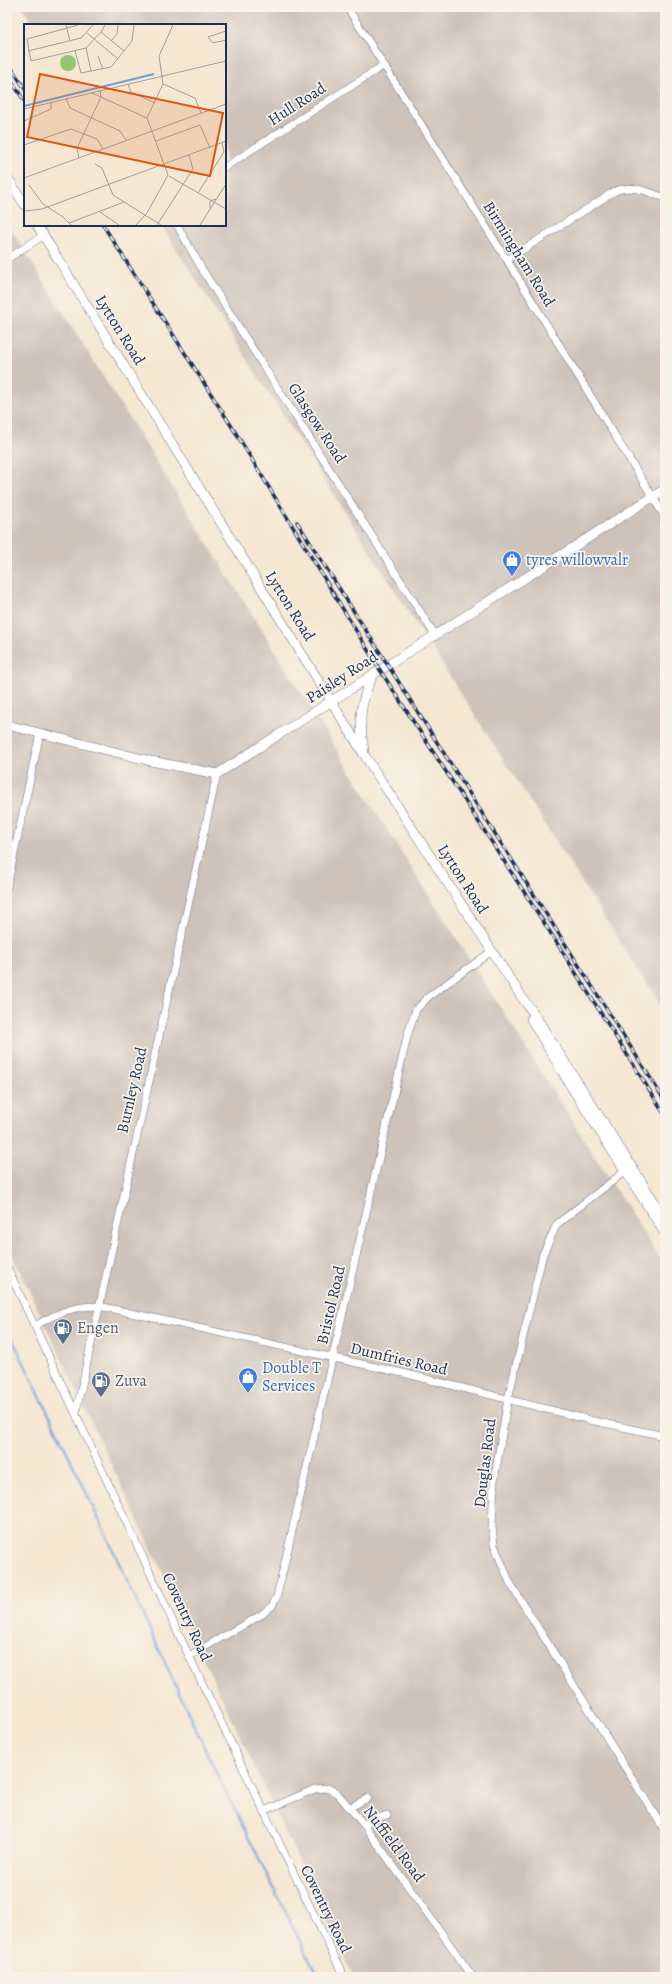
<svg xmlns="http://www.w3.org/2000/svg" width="672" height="1984" viewBox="0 0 672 1984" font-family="Alegreya,serif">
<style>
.industrial{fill:#cec2b9}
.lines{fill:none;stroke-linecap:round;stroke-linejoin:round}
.stream{stroke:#69a0d7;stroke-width:2}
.minor-casing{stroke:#676f87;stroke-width:8}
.major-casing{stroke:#676f87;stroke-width:10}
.minor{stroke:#fff;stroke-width:7}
.major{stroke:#fff;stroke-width:9}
.rail-casing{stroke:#1b2f5e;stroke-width:3.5}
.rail{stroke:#f7f3e8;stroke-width:2;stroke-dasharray:6;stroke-linecap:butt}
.labels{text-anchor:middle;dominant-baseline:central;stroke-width:3.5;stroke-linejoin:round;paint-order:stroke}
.street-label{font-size:16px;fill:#1b2f5e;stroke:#f7f3e8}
.shop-label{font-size:16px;fill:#366cbe;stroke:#f7f3e8;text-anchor:start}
.service-label{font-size:16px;fill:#4e5e75;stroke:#f7f3e8;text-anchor:start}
.inset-river{fill:none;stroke:#69a0d7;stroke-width:2}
.inset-road{fill:none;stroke:#9e9da4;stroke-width:1}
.view{fill:#de5710;fill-opacity:0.15;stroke:#de5710;stroke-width:2}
.inset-edge{fill:none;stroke:#1b2f5e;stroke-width:2}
</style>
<rect width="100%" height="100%" fill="#f7f3e8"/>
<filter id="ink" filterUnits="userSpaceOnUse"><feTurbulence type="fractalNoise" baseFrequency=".025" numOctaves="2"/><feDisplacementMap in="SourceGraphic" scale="8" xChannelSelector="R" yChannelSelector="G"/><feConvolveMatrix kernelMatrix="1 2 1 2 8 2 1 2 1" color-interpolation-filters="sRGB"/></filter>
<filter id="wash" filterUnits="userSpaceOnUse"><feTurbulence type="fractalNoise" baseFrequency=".012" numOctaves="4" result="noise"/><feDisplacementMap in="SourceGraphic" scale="16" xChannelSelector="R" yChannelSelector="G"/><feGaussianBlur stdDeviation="0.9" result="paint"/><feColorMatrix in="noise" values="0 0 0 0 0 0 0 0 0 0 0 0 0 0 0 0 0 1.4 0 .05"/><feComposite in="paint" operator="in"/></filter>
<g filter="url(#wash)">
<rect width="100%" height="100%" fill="#f5e7d2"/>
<!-- industrial -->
<path class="industrial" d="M22,7H665V1012L161,225H225V25H33Z
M7,223L369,801L665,1267V1977H354L7,1244Z"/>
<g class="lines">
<!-- stream -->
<path class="stream" d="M7,1328L80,1479L213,1766L318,1977"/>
</g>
</g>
<g filter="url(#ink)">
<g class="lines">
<defs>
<path id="minor" d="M347,7L507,260L665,517
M225,167L384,65
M177,225L203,271L435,635
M7,259L44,235
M507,260L615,191C633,184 648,192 665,198
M7,886L40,733
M628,1169L557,1224L543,1254L508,1399L494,1481L492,1526L494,1545L510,1583L665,1831
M7,1267L189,1656L344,1977
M36,1325C58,1313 72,1306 99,1306L407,1374L594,1421L665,1436
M76,1412L217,774
M189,1656L261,1615L272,1606L277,1596L408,1033L416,1010L428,997L492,951
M349,1808L368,1798
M264,1811L315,1789L327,1788L337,1793L364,1825L473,1977
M364,1825L371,1820L387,1815"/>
<path id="major" d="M7,177L25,205
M37,225L365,756L523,999L532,1011L665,1219
M7,725L151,761L217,774L665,489
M364,751C359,721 359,703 373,675
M531,1019L572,1088L665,1233"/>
</defs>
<!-- minor casing -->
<use href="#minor" class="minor-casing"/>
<!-- major casing -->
<use href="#major" class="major-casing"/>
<!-- minor -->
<use href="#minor" class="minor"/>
<!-- major -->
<use href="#major" class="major"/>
<defs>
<path id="rail" d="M7,61L25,89
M7,74L25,102
M103,225L234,430L380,670L550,932L665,1115
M297,522L665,1101"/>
</defs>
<!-- rail casing -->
<use href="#rail" class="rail-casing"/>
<!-- rail -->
<use href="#rail" class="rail"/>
</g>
</g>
<!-- icons -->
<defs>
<symbol id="shop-pin" viewBox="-11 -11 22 30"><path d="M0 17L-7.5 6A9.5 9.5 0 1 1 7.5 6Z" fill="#3f7fe0" stroke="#f7f3e8"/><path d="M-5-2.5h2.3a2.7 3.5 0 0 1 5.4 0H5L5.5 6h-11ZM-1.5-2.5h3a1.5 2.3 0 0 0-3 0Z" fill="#fff"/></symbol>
<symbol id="fuel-pin" viewBox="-11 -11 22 30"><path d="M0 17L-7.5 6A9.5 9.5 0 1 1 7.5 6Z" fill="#5c6f8a" stroke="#f7f3e8"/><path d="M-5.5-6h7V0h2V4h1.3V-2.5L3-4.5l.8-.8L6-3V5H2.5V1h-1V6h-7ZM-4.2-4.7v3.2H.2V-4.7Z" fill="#fff"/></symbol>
</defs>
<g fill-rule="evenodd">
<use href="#shop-pin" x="501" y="549" width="22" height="30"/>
<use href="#fuel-pin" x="52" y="1317" width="22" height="30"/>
<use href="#shop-pin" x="237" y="1366" width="22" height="30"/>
<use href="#fuel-pin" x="90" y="1370" width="22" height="30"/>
</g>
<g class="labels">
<!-- street labels -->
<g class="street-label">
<text transform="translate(297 104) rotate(-33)">Hull Road</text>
<text transform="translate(519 254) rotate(58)">Birmingham Road</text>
<text transform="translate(120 330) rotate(58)">Lytton Road</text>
<text transform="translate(317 423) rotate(57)">Glasgow Road</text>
<text transform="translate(290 606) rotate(58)">Lytton Road</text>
<text transform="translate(342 677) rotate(-33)">Paisley Road</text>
<text transform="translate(463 879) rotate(57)">Lytton Road</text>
<text transform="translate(132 1090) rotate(-77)">Burnley Road</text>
<text transform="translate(331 1305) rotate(-77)">Bristol Road</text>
<text transform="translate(399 1359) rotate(13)">Dumfries Road</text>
<text transform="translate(485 1463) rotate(-83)">Douglas Road</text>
<text transform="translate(187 1617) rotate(65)">Coventry Road</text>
<text transform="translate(394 1844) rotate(53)">Nuffield Road</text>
<text transform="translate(326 1909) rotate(64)">Coventry Road</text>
</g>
<!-- shop labels -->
<g class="shop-label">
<text x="526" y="560">tyres willowvalr</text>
<text x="262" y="1368">Double T<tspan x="262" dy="18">Services</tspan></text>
</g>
<!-- service labels -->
<g class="service-label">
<text x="77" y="1328">Engen</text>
<text x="115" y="1381">Zuva</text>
</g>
</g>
<!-- overview -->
<g transform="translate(24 24)">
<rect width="202" height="202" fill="#f5e7d2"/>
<path d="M36 39a8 8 0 1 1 16 0a8 8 0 1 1-16 0Z" fill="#95c473"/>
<path class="inset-river" d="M0,82L130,50"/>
<path class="inset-road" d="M42,1L46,17M54,1L3,15L7,37L62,24L77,8L81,1M202,7L184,13L189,19L202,16M77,8L100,27M63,9L94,35M87,17L93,10L94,1M62,24L67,47M4,27L57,14L69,1M51,27L57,49L87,43L108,17L110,1M74,32L79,45M104,60L107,68L131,79M139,60L171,74L177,89M68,69L123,94M42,74L46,84L96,107L102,116M0,85L202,37M0,97L27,85V78M132,117L176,101L186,124M0,121L47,105L73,115L79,125M55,134L53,124L77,73L76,67M71,140L78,144L89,171L137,201M144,151L123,94L139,60L135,32L149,1M145,152L202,185M0,154L202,80M5,161L19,180L39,193L47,201M174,169L200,128L198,119M186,184V177L192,175M0,187L18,185L202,117M76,188L95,201M45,199L100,178M112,201L123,189L144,151M133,201L169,145L165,131M176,201L202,160"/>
<path class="view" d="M16,50L199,89L186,152L3,113Z"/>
<rect width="202" height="202" class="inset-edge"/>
</g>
<!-- margin -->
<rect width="672" height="1984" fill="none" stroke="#f7f3e8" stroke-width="24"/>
</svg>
